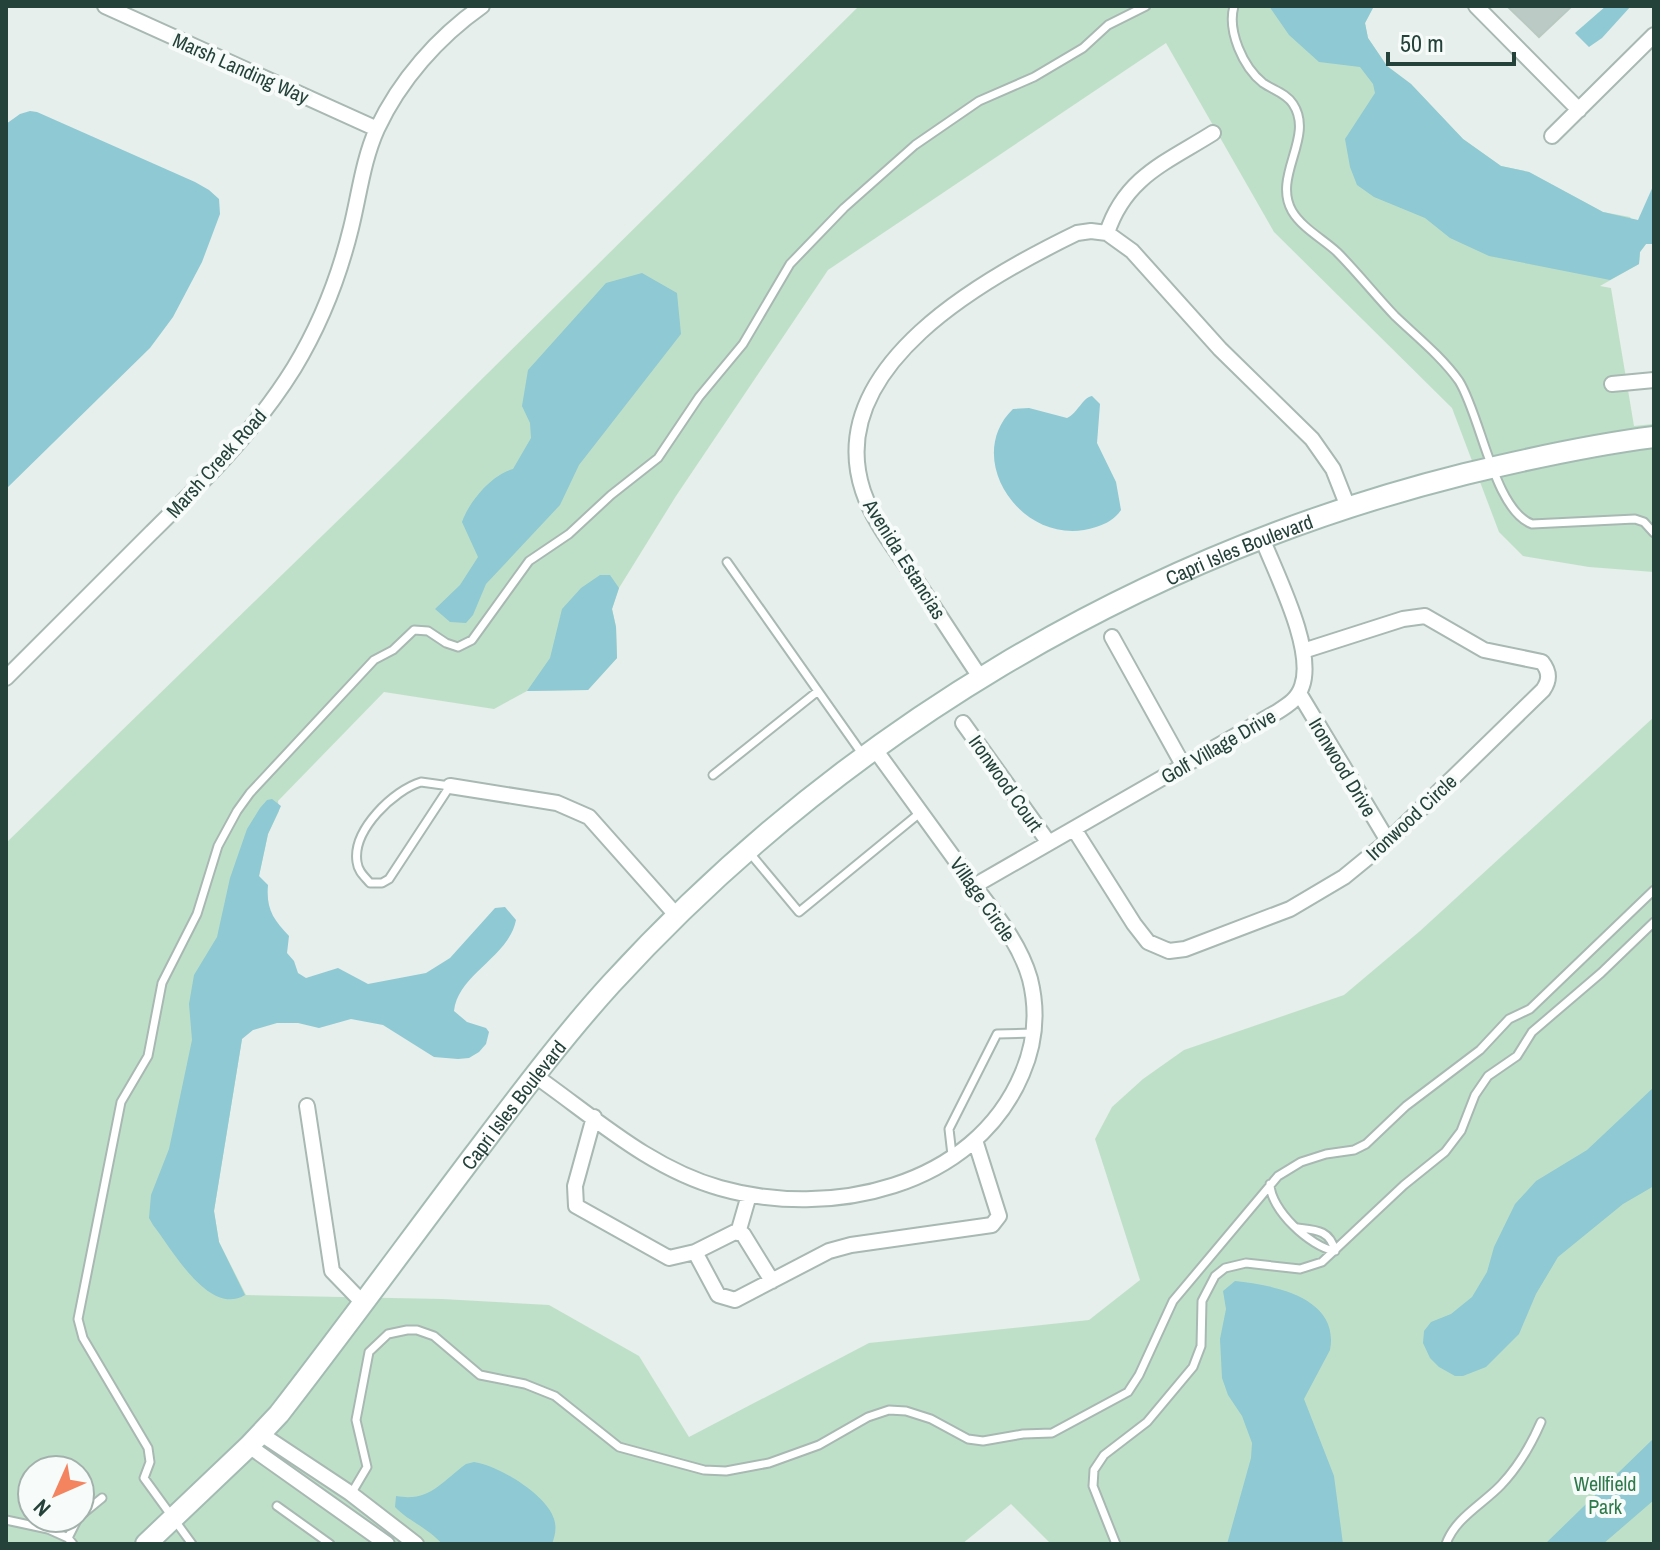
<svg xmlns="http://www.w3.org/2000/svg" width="1660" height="1550" viewBox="0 0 1660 1550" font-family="'Archivo Narrow',sans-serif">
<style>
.green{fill:#bfe0c8;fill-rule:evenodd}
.water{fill:#8ec9d4}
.building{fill:#bbcac4;stroke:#b8c9c2;stroke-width:2}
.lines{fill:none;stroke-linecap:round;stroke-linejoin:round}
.lane-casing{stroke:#a8b8b2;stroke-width:11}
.street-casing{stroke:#a8b8b2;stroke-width:18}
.secondary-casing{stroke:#a4bbb3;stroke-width:24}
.lane{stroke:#fff;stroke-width:7}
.street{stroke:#fff;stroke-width:14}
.secondary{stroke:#fff;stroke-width:20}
.labels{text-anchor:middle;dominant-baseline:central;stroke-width:8;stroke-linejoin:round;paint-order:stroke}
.street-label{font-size:20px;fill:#24423a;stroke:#f7fbf9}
.park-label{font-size:20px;fill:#2d7a4b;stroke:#f7fbf9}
</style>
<rect width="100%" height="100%" fill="#e6efeb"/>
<!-- green -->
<path class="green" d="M859,6H1374L1365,23L1368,38L1387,66L1411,84L1463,139L1501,166L1529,172L1603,212L1630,217L1646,244L1640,252L1639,264L1600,286L1611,288L1634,426L1654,424V572L1589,567L1523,556L1499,532L1452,408L1274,232L1166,43L828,270L676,496L619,588L612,609L616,627L617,658L588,690L527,691L494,709L384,692L278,801L279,811L268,834L259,876L242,1039L214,1211L219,1242L246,1295L442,1299L549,1305L639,1356L689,1437L869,1343L1089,1320L1140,1280L1095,1139L1112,1107L1143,1079L1184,1050L1344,995L1420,931L1654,717V1544H1051L1011,1504L962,1544H6V843L395,465ZM32,1470H80V1518H32Z"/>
<!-- water -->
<path class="water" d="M1269,6H1374L1365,23L1368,38L1387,66L1411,84L1463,139L1501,166L1529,172L1603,212L1638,220L1654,184V244H1646L1640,252L1639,264L1610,280L1489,256L1450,238L1425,218L1374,197L1357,185L1350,167L1345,139L1375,93L1373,84L1360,67L1319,62L1289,35Z
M1606,6H1631L1602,38L1589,47L1575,33Z
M30,111L37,112L195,182L209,190L219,199L220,214L202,262L173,317L150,348L6,489V124L20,114Z
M642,273L677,293L681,334L579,465L560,505L486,584L473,615L466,623L450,622L435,609L460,585L478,557L462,522C469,502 491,475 513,469L531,438L530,423L522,406L528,370L606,283Z
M1092,396L1100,404L1097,443L1116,482L1121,510C1115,519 1106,524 1096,527C1024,551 961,459 1013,409L1029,408L1067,418C1078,413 1082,398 1092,396Z
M600,575H610L619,588L612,609L616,627L617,658L588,690L527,691L550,658L562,609L581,588Z
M272,799L281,806L268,834L259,876L268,885C266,909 273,919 289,936L287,953L294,961L298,973L306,978L338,968L368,984L426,973L450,958L495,908L505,907L516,920C509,957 458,974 454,1011L467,1022L486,1028L489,1032L486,1044L479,1052L469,1058L458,1059L434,1057L383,1025L351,1019L319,1028L298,1023H277L253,1030L242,1039L214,1211L219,1242L245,1295C209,1317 172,1249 153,1225L149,1218L151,1195L169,1149L192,1040L189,1004L194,975L217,937L230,878L247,829L260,808L267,800Z
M1654,1087V1186L1623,1204L1558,1257L1536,1294L1519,1334L1486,1367L1463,1376H1455L1439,1367L1430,1358L1423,1343L1424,1331L1431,1322L1451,1314L1472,1297L1487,1272L1494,1247L1515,1204L1536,1181L1587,1150Z
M1235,1281C1273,1285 1340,1297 1330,1350L1304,1399L1334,1476L1343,1544H1227L1251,1458L1252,1443L1242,1416L1228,1395L1222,1378L1220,1339L1226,1309L1223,1291Z
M1654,1438V1500L1603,1544H1545Z
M474,1462C498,1465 547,1495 554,1519C557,1528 555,1536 552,1544H442C427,1527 408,1521 395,1507L396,1496C430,1502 440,1483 466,1464Z"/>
<!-- building -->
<path class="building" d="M1507,6H1572L1539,37Z"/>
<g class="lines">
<defs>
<path id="lane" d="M1234,6C1227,31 1243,67 1263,83C1273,90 1286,93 1293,104C1315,137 1272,176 1292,211C1302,228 1323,239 1337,252C1357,272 1375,295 1395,316C1417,337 1441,356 1459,381C1481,416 1494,510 1532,524L1635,519L1644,522L1654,533
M727,562L863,755
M713,775L818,691
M421,782L450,786L389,879L382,883H370C364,876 358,871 357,862C352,830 394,790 421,782Z
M749,852L799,912L921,812
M952,1155L949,1129L997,1034L1033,1033
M1270,1184C1270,1209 1310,1247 1335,1251
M1298,1228C1316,1230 1330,1230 1335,1251
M354,1489L367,1467L356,1420L369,1352L388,1334L407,1330H417L434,1336L480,1375L525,1384L555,1396L619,1447L704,1470L726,1471L769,1463L819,1445L868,1417L889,1410L906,1411L931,1419L968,1439L983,1441L1023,1434L1052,1433L1128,1392L1139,1375L1173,1301L1278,1176L1301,1162L1326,1154L1354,1150L1366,1144L1406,1106L1480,1050L1509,1019L1530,1009L1654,890
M277,1506L330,1544
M80,1516L102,1498
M6,1520L48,1529L68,1538
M73,1544L68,1538L78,1518
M192,1544L144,1478L150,1462L148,1448L83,1338L78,1319L121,1102L148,1056L162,983L197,914L218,846L237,811L250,793L374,660L393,650L414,630L428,631L446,643L458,647L472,640L529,561L569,534L611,495L658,458L699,397L743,344L790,264L844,208L915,145L979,101L1034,77L1083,48L1108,25L1146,6
M1116,1544L1093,1486L1094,1470L1104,1455L1147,1422L1193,1367L1201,1346L1202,1301L1215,1276L1225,1268L1246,1263L1300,1269L1322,1262L1404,1185L1445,1152L1461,1131L1475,1095L1488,1076L1517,1056L1532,1032L1601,973L1654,922
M1446,1544C1455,1518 1483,1504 1501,1485C1519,1466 1531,1445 1541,1422"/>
<path id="street" d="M105,6L377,129
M1476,6L1579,110
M1552,136L1654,35
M1107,233C1125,177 1167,162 1213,133
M1612,384L1654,380
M1112,637L1183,765
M980,677C955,640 931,602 906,565C890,542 872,518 863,491C822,367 986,277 1077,233L1091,231L1107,233L1132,251L1220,349L1312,439L1333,469L1348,507
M6,678C55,629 103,581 152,532C204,481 255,431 294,368C320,325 339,277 351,228C359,196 363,160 377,129C400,80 438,37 482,6
M1299,693L1388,841
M963,723L1049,843
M450,786L557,803L589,817L677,916
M1074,829L1134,924L1148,942L1169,951L1185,949L1290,909L1344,877L1388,841L1543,690C1550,680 1550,672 1542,662L1484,650L1425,616L1403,619L1303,651
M974,886L1277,712C1288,705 1298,699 1302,686C1315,649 1276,574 1262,538
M534,1075C594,1117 649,1168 720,1188C829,1219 974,1188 1022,1074C1035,1044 1038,1011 1030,979C1019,940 990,908 967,876C936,833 905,791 874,748
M307,1106L332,1271L363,1303
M594,1117L575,1186L576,1206L669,1258L695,1252L718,1295L735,1300L829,1251L851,1245L992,1225L999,1216L975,1140
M738,1233L749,1195
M695,1252L735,1232L743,1234L772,1281
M261,1434L350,1493L416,1544
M249,1446L387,1544"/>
<g id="secondary">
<path id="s1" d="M146,1544L249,1446L279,1414C345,1329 409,1241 474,1155C518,1097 562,1038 611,984C840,734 1136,556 1465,474C1527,459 1590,445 1654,437"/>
</g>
</defs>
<!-- lane casing -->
<use href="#lane" class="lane-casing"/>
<!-- street casing -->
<use href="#street" class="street-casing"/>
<!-- secondary casing -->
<use href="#secondary" class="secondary-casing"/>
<!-- lane -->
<use href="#lane" class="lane"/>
<!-- street -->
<use href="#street" class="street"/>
<!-- secondary -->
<use href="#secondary" class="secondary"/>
</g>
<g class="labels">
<!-- street labels -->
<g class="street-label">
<text transform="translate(241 68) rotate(24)">Marsh Landing Way</text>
<text transform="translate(216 463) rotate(-48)">Marsh Creek Road</text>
<text stroke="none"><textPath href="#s1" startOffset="1500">Capri Isles Boulevard</textPath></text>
<text transform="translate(905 559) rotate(58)">Avenida Estancias</text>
<text transform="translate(1218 746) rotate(-30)">Golf Village Drive</text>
<text transform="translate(1343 767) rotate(59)">Ironwood Drive</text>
<text transform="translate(1006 783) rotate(55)">Ironwood Court</text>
<text transform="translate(1411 817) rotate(-43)">Ironwood Circle</text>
<text transform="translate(983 899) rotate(55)">Village Circle</text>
<text stroke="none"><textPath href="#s1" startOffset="574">Capri Isles Boulevard</textPath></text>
</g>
<!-- park labels -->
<g class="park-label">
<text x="1605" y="1483">Wellfield<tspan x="1605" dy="23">Park</tspan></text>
</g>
</g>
<!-- border -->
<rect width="1660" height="1550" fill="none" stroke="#24423a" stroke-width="16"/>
<!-- north arrow -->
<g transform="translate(56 1494) rotate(225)"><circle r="38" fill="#f7fbf9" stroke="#a3b1ad" stroke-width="2"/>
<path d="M0-6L14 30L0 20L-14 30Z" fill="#f4845f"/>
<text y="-12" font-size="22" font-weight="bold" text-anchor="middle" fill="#24423a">N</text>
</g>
<!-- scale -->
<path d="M1388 52v12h126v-12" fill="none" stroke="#24423a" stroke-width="4"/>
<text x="1400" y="52" font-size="24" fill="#24423a" stroke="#f7fbf9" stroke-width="6" paint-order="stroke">50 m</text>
</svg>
